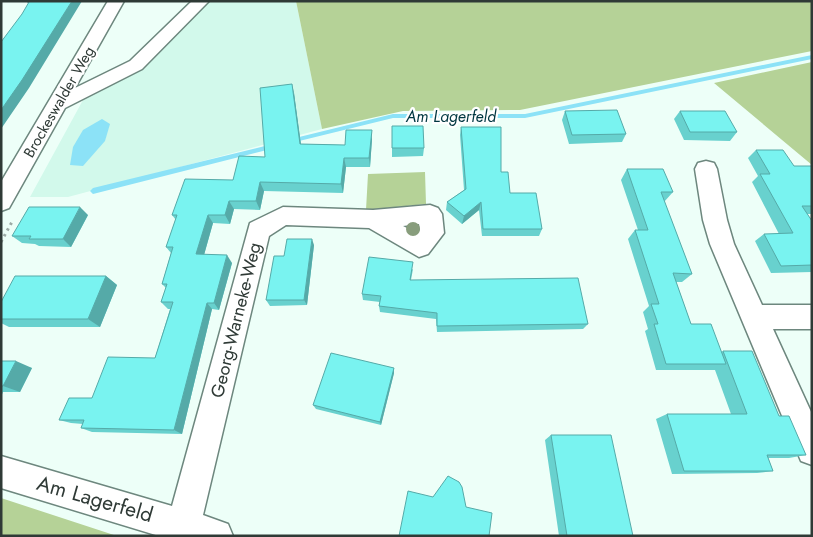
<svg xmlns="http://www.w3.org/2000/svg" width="813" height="537" viewBox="0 0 813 537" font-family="Jost,sans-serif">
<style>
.built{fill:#d2f9eb}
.green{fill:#b5d297}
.water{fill:#8ce2f7}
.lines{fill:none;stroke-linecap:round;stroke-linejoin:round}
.stream{fill:#8ce2f7;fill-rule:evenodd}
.minor-casing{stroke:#6d877e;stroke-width:3}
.path{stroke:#9caba6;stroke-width:3;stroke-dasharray:2.5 4;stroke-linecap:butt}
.minor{fill:#fff;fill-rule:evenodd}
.tree{fill:#889d7c}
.wall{fill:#68d1ce}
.shaded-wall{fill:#55aaa8}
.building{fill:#79f3f0;stroke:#55aaa8}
.labels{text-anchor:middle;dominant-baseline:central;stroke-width:4.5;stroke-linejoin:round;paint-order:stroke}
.far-street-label{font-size:15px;fill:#2f3a36;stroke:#fff}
.far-water-label{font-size:16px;font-style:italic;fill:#003741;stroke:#fff}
.street-label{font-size:18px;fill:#2f3a36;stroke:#fff}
.near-street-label{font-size:21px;fill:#2f3a36;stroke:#fff}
</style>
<rect width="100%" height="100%" fill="#edfff8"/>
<!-- built -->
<path class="built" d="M208,1H296L322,129L68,197H30L83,100L135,72Z"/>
<!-- green -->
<path class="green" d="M296,1H812V51L520,110L403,111L322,129Z
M812,62V165L714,83Z
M425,172L426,204L366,210L368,174Z
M1,498L117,536H1Z"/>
<!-- water -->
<path class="water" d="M102,119L110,124L105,141L83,166L70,165L73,147L83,130Z"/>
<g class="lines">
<!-- stream -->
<path class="stream" d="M812,55V59L525,118H393L291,143L288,141L291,139L393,114H525Z
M273,144L276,146L275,148L93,194L90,191L93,188Z"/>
<defs>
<path id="minor" d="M108,1H124L75,88L130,61L192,1H209L142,69L65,108L9,208L1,211V182Z
M706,161L714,163L717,169L727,220L734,244L762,305H812V329H773L812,414V465L801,461L710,244L703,220L695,169L698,163Z
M430,205L438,208L442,214L444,233L428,254L419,257L369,228L286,225L269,236L203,515L228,524L233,536H159L1,488V456L172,506L250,223L283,207L373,210ZM419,224L420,230L417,233L403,226Z"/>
</defs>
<!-- minor casing -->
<use href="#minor" class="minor-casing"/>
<!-- path -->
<path class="path" d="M1,242L13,220"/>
<!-- minor -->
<use href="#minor" class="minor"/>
</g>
<!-- trees -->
<circle class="tree" cx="413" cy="229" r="7"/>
<!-- wall -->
<path class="wall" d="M294,93L301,144L345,145L372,139L370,167H346L343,193L264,191L260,210L234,209L230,224L213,223L204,255L232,263L219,310L212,309L182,434L92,432L81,428L83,424L71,423L59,420L155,358L170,309H168L161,302L166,288L162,284L171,253L166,247L176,220L172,215L233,180L265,157Z
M565,111L626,134L622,142L569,144L562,120Z
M680,111L737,132L730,141L684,140L674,119Z
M461,127L501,172L510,193L542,229L539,236H482L479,210L462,224L446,210L447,202L464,190L460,135Z
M392,148H424L423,156L392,157Z
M756,150L794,166H812V214H807L812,221V272L771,273L755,241L764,234H779L752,182L758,176L748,158Z
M627,169L673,192L664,202L692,274L682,282H676L691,324L721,352L723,351L779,416L806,455L789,458H768L773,471L757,473L672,474L656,419L667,414H731L715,370H656L645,331L648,329L643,312L649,306L628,239L635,230H638L621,180Z
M88,215L71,247L39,246L35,244L22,243L12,236Z
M314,245L307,305L270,306L266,300L284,256Z
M413,269L411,280L588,324L583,329L437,332L436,319L380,312L379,306L380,302L363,300L362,294Z
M106,276L117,285L100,327H9L1,323V302Z
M1,361L32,368L20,392H3L1,397Z
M394,368V373L381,425L316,409L313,405Z
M551,435L633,536H559L545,440Z"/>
<!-- shaded-wall -->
<path class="shaded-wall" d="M72,1H82L29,88L1,129V110Z
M292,84L294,93L302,153L300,144Z
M372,130V139L370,167L369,158Z
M344,158L346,167L343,193L341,184Z
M260,182L264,191L260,210L256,201Z
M229,201L234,209L230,224L225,215Z
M481,202L479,210L462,224L464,216Z
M80,207L88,215L71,247L63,239Z
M208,215L213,223L202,262L196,254Z
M312,239L314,245L307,305L304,300Z
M227,255L232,263L219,310L214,303Z
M106,276L117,285L100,327L88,319Z
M207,303L212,309L182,434L174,430Z
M16,361L32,368L20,392L3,386Z
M394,368V373L381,425L380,422Z"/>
<!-- building -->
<path class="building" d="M28,1H72L22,80L1,110V42L22,14L29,2H27Z
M292,84L300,144L345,145L346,130H372L369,158H344L341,184L260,182L256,201H229L225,215H208L196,254L227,255L214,303H207L174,430L81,428L84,420H59L69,398H92L108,357L155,358L173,302H161L167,284H162L173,247H166L177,215H172L185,179L233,180L239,156L265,157L260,88Z
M617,110L626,134L572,135L565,111Z
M680,111H725L737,132H690Z
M392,126H423L424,148H392Z
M461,127H501V172H508L510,193H536L542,229H483L481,202L464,216L447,202L466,189Z
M756,150H783L794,166H812V206H802L812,221V265L781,266L764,234L793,233L760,174H770Z
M627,169H663L673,192H661L692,274L673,273L691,324H711L726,364H666L654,324H658L651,304H659L635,230H648Z
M29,207H80L63,239H29L31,236H12Z
M287,239H312L304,300H266L274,256H284Z
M369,257L413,262L410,280L578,278L588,324L437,326V313L379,306L381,296L362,294Z
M15,276H106L88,319H1V302Z
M723,351H752L779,416H789L806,455H767L773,471H684L667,414H747Z
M331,353L394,368L380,422L313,405Z
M1,361H16L3,386H1Z
M551,435H611L633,536H567Z
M448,476L459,482L462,487L466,507L492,513L489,536H399L408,491L433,497Z"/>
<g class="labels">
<!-- far-street labels -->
<g class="far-street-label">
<text transform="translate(59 102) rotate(-60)">Brockeswalder Weg</text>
</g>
<!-- far-water labels -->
<g class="far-water-label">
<text x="451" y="116">Am Lagerfeld</text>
</g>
<!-- street labels -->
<g class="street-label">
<text transform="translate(236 320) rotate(-76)">Georg-Warneke-Weg</text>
</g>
<!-- near-street labels -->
<g class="near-street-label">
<text transform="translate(95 499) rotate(16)">Am Lagerfeld</text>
</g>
</g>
<!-- border -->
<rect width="813" height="537" fill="none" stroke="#2f3a36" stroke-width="5"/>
</svg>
